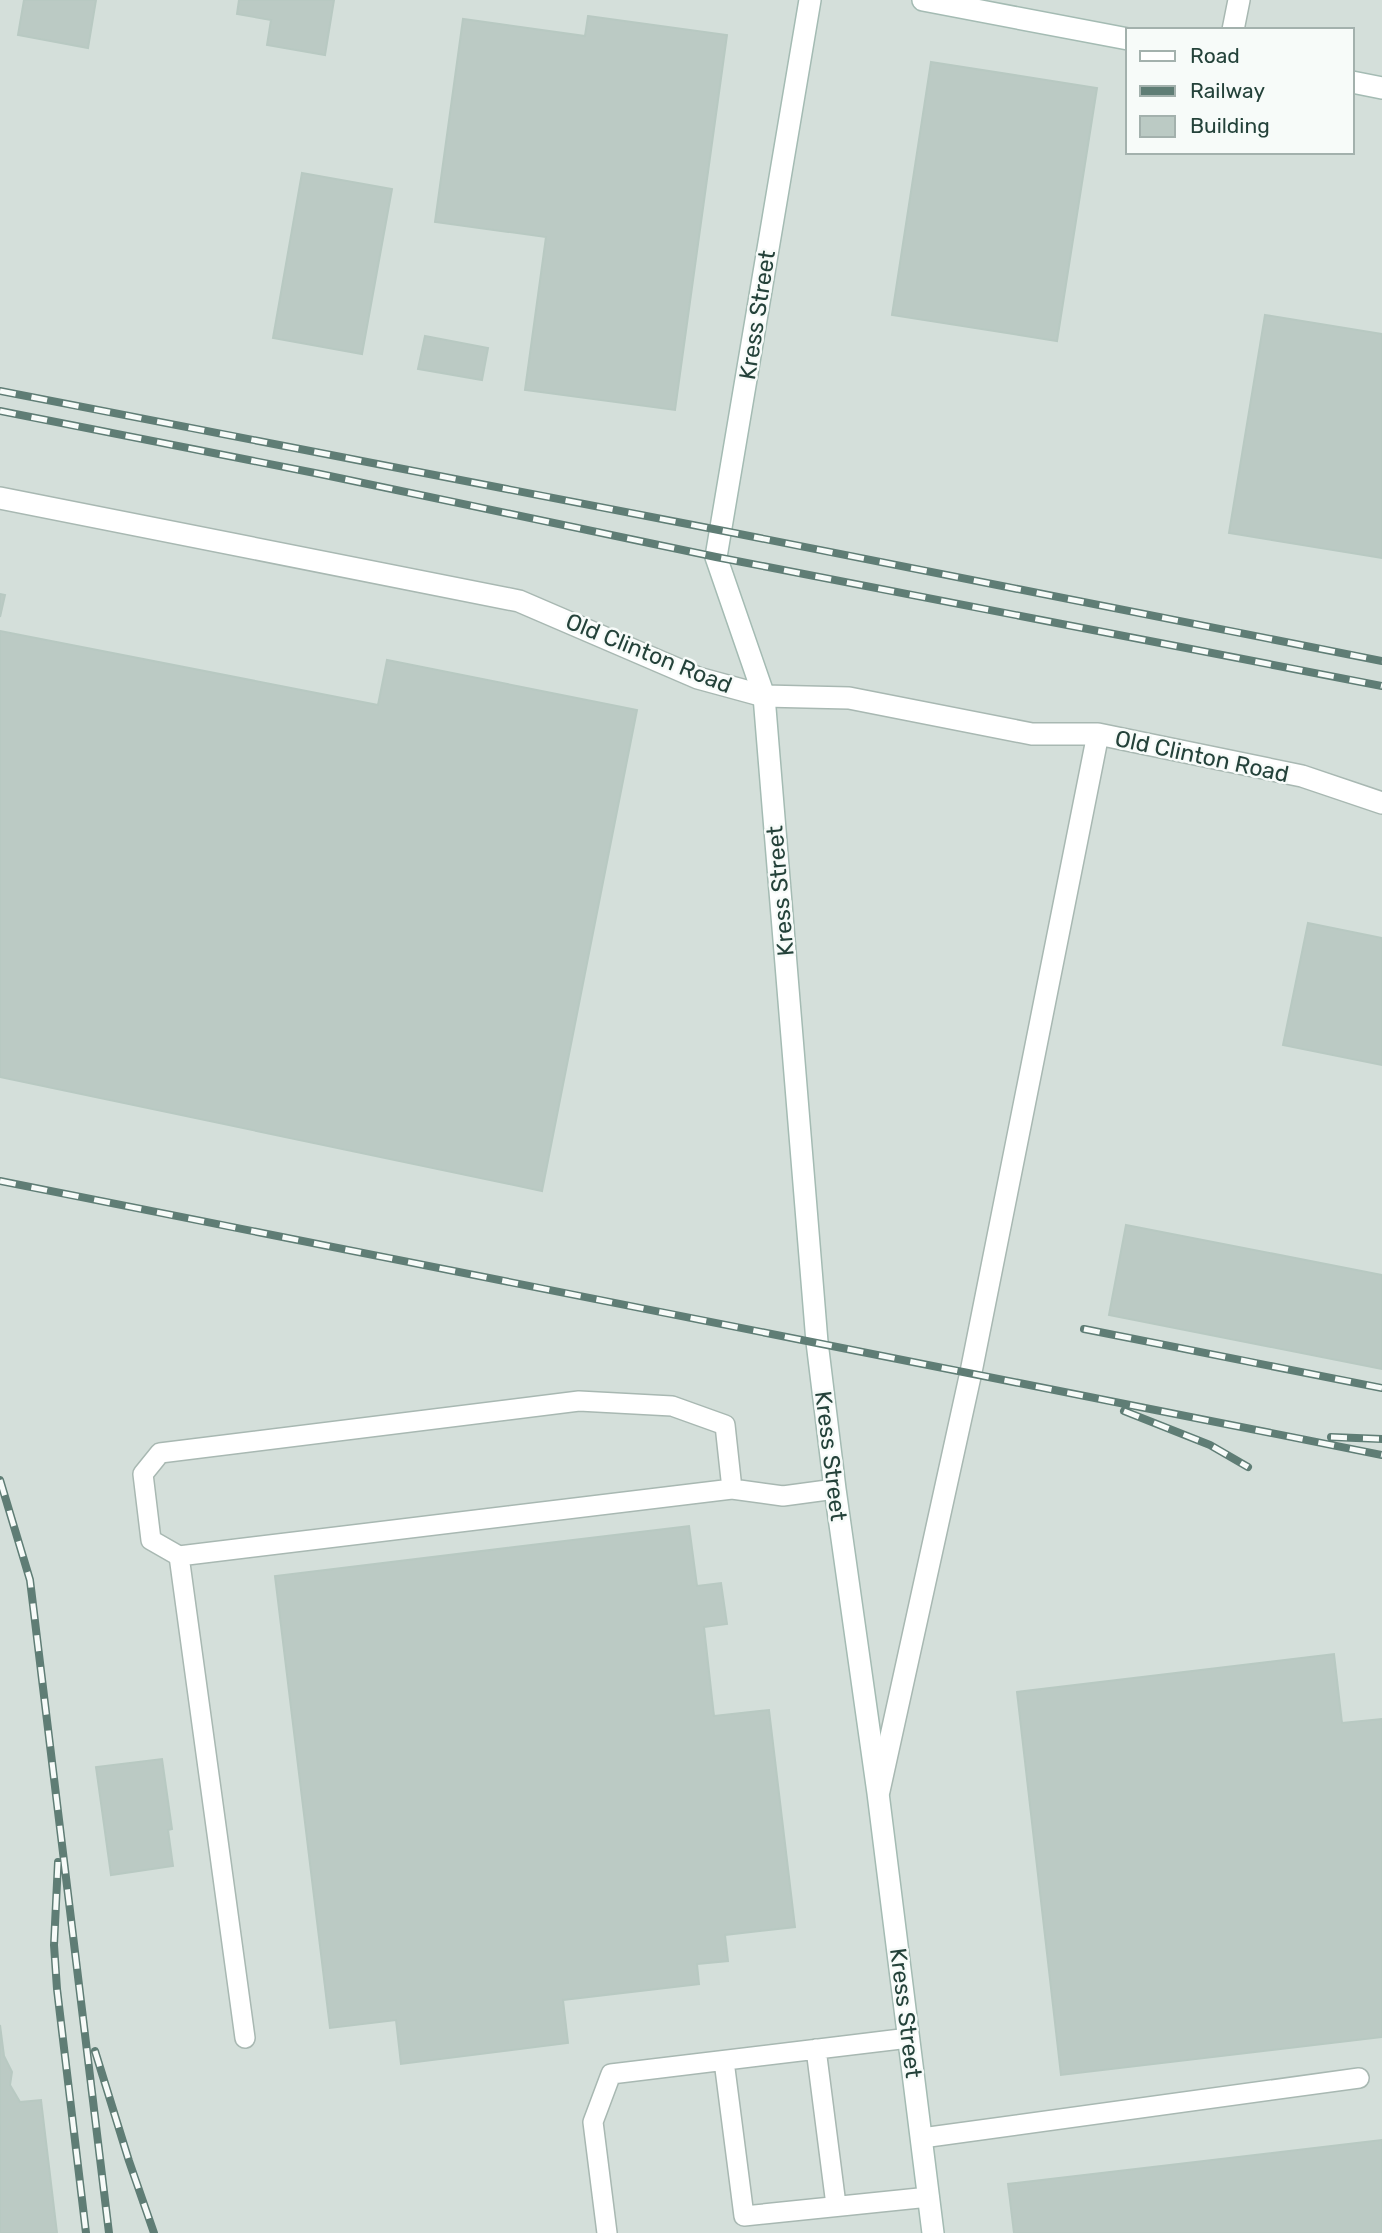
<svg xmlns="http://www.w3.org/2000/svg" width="1382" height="2233" viewBox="0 0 1382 2233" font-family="Rubik,sans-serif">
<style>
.built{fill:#d4dfda;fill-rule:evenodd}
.building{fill:#bbcac4;stroke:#b8c9c2;stroke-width:2}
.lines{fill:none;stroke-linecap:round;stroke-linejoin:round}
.lane-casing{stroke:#a8b8b2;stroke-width:22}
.street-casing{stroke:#a8b8b2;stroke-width:24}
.secondary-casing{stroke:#a4bbb3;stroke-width:24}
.lane{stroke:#fff;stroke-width:19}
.street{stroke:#fff;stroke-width:21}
.secondary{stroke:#fff;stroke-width:21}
.rail-casing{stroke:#5f7d75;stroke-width:8}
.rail{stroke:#f7fbf9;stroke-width:5;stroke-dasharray:16;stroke-linecap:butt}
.labels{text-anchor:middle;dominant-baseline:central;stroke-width:5;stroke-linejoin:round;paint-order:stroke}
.street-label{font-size:23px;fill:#24423a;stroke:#f7fbf9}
</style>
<rect width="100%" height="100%" fill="#e6efeb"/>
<!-- built -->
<path class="built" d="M0,0H1382V2233H0ZM1128,30H1352V152H1128Z"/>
<!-- building -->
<path class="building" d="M24,0H96L88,48L18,35Z
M239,0H334L325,55L267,45L271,20L237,14Z
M588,16L727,35L675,410L525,390L546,237L435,222L463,19L585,36Z
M931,62L1097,88L1057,341L892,315Z
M302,173L392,189L362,354L273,338Z
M1265,315L1382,334V558L1229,533Z
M425,336L488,348L482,380L418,369Z
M0,594L5,595L0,617Z
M0,631L378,705L387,660L637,710L542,1191L0,1077Z
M1308,923L1382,938V1065L1283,1045Z
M1126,1225L1382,1275V1369L1109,1315Z
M689,1526L697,1586L721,1583L727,1624L704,1627L714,1716L769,1710L795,1927L725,1935L728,1961L697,1964L699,1984L563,2000L568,2043L401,2064L396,2020L330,2028L275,1576Z
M1334,1654L1342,1723L1382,1719V2037L1061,2075L1017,1692Z
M162,1759L172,1829L168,1830L173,1866L111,1875L96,1767Z
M0,2025L4,2056L12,2072L10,2085L20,2102L41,2100L57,2233H0Z
M1382,2140V2233H1014L1008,2184Z"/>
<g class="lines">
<defs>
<path id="lane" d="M732,1489L725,1425L672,1406L579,1401L160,1453L143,1474L151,1540L179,1556L732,1489L783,1496L835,1489
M179,1556L245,2038
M816,2049L836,2205
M724,2061L744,2216L929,2197
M922,2138L1359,2078
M607,2233L593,2122L611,2074L909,2038"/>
<path id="street" d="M1233,30L1239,0
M0,498L519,601L698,678L764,696L849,698L1032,734H1098L1302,776L1382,803
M879,1791L971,1372L1098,734"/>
<path id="secondary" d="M810,0L716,557L764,696L817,1342L835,1489L878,1793L933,2233
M923,0L1128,39
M1352,82L1382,88"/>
</defs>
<!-- lane casing -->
<use href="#lane" class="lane-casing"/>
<!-- street casing -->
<use href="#street" class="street-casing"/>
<!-- secondary casing -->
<use href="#secondary" class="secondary-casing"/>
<!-- lane -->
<use href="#lane" class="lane"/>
<!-- street -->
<use href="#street" class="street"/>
<!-- secondary -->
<use href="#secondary" class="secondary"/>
<defs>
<path id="rail" d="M0,391L724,531L1382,661
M0,411L320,474L716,557L1382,686
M0,1181L1382,1455
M1084,1329L1382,1388
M1124,1411L1210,1445L1248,1467
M1331,1437L1382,1439
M0,1480L30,1580L109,2233
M58,1862L54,1945L57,1989L86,2233
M95,2051L129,2161L154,2233"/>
</defs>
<!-- rail casing -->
<use href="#rail" class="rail-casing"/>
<!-- rail -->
<use href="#rail" class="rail"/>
</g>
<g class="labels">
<!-- street labels -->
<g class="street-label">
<text transform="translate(757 315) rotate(-81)">Kress Street</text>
<text transform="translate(649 653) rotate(22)">Old Clinton Road</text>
<text transform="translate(1202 756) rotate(12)">Old Clinton Road</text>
<text transform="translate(780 891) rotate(-95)">Kress Street</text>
<text transform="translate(831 1456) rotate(83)">Kress Street</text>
<text transform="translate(906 2013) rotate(83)">Kress Street</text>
</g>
</g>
<!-- legend -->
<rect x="1126" y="28" width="228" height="126" fill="#f7fbf9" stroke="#a3b1ad" stroke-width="2"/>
<rect x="1140" y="51" width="35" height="10" fill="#ffffff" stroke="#a3b1ad" stroke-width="2"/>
<text x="1190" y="63" font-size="21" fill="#24423a">Road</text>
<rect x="1140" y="86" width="35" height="10" fill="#5f7d75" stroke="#a3b1ad" stroke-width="2"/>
<text x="1190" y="98" font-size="21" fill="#24423a">Railway</text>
<rect x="1140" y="116" width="35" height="21" fill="#bbcac4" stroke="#a3b1ad" stroke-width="2"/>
<text x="1190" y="133" font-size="21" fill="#24423a">Building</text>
</svg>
